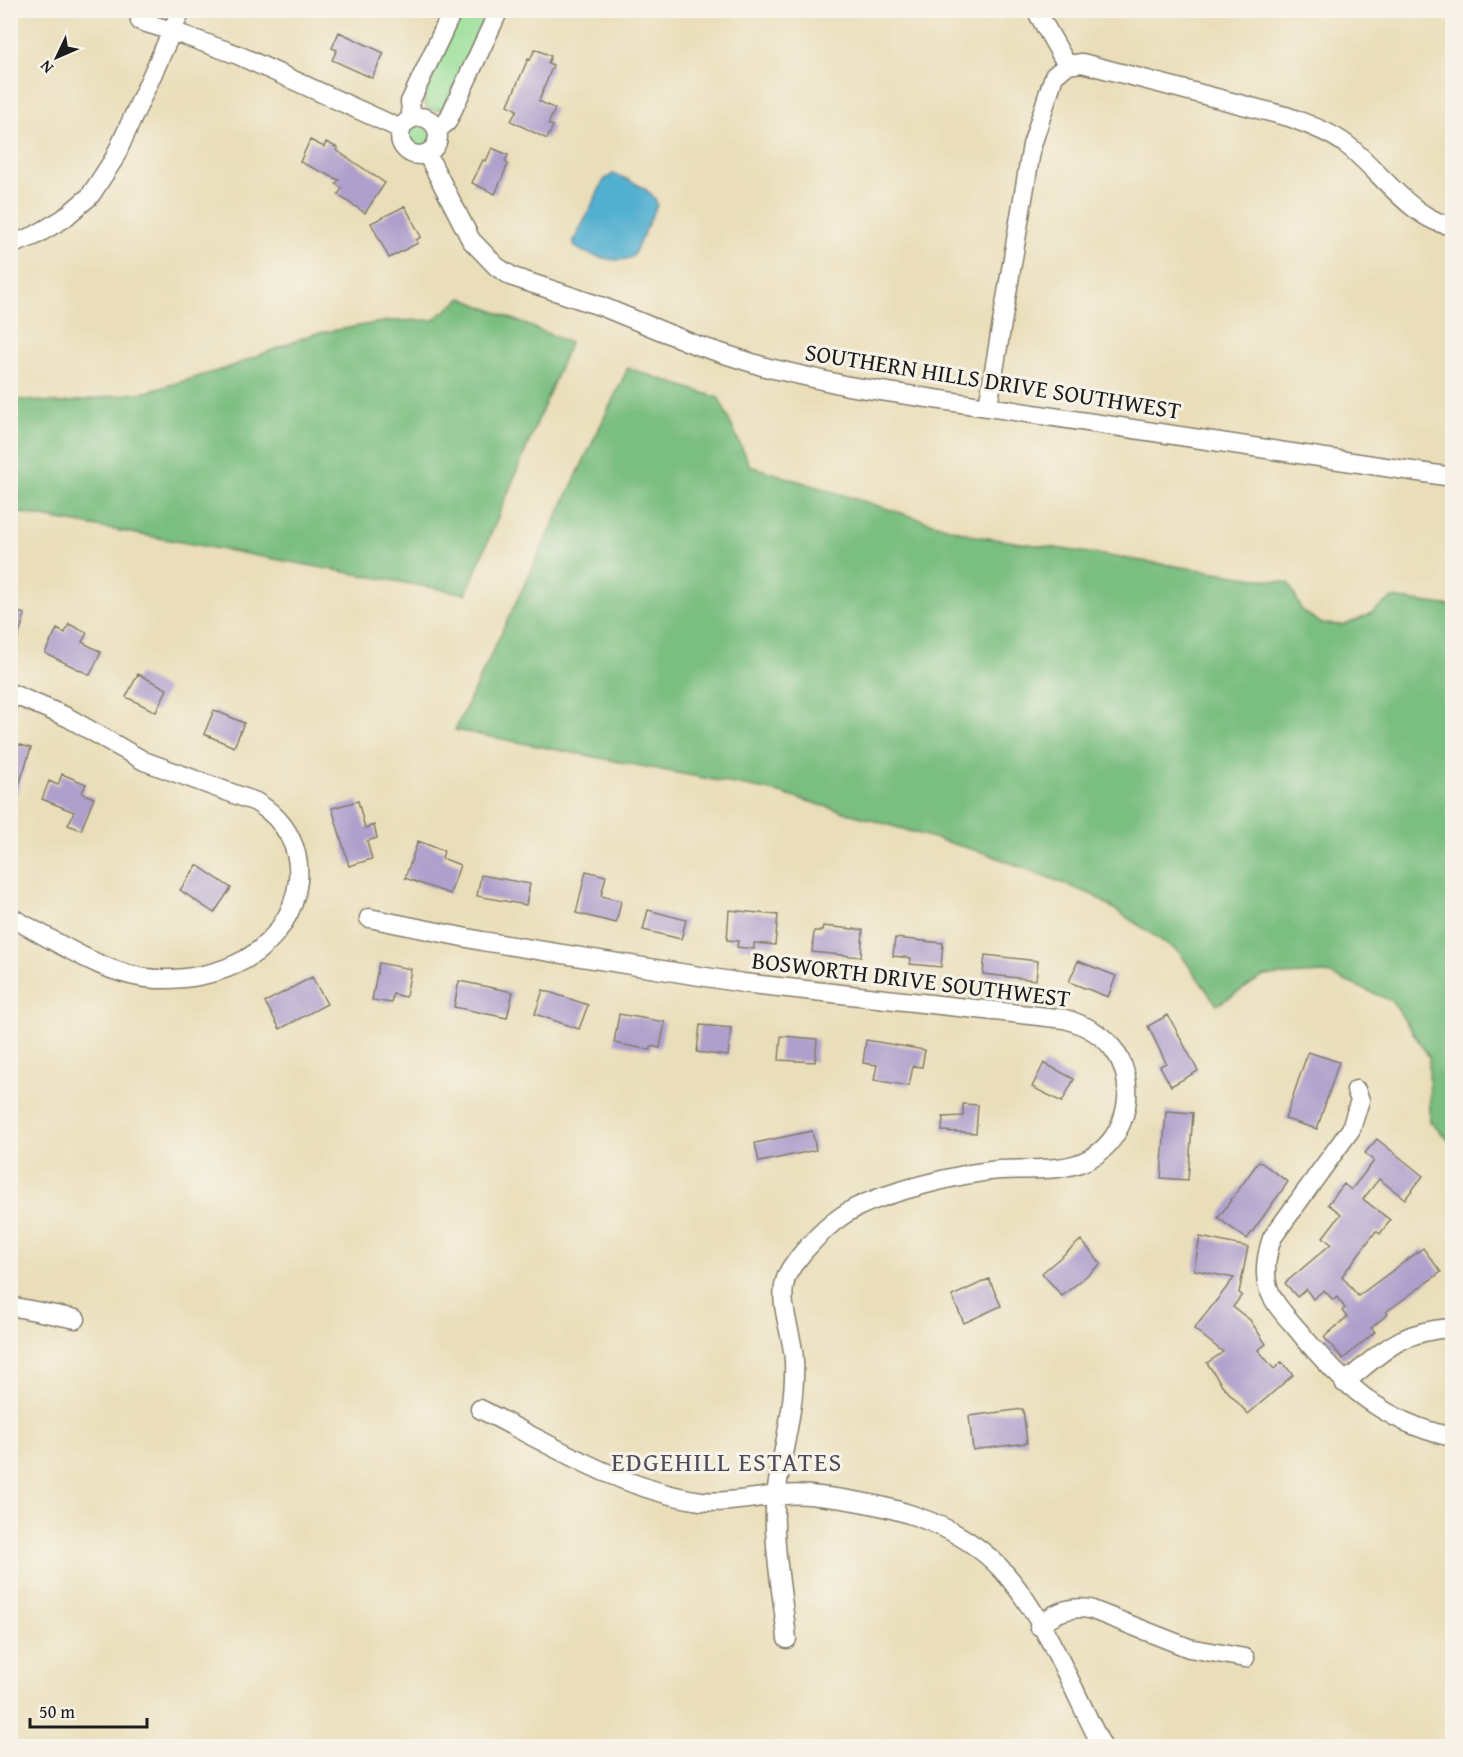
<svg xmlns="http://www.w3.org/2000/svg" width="1463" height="1757" viewBox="0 0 1463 1757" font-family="'Gentium Book Plus',serif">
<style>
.green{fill:#98df98;stroke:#5a7e5a;stroke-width:1.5}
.forest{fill:#7abe80;stroke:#4b6d4e;stroke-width:1.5}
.water{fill:#51afd0;stroke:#366676;stroke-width:1.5}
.building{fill:#af9fcc}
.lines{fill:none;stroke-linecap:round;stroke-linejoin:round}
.minor-casing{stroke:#837d6b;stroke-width:21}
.minor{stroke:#fff;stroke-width:18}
.labels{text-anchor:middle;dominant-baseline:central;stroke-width:6;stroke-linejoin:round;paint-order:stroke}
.street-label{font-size:24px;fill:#1c1c1c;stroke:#f7f3e8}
.neighbourhood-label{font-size:26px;letter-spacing:1.5px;fill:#4f4a5a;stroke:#f7f3e8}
</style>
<rect width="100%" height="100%" fill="#f7f3e8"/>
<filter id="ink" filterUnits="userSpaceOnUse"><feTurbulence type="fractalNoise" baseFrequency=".0167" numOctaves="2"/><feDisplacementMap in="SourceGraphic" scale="12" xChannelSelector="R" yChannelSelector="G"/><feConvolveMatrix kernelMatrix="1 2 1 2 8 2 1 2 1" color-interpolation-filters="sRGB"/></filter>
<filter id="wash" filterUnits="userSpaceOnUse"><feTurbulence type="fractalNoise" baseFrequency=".008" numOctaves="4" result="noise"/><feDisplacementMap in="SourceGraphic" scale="24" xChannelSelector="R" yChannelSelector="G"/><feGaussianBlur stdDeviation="1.35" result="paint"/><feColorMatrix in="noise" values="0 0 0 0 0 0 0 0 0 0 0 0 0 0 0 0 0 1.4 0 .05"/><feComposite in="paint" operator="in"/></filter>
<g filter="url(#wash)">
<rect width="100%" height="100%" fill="#eadeba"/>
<!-- green -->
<path class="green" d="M462,11H489L445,106L438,110L429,109L424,103V94Z
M407 136a12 12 0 1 1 24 0a12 12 0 1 1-24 0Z"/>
<!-- forest -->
<path class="forest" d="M462,298L570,343L466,594L11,511V399L62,403L150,391L227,368L313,334L388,321L433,320Z
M628,368L719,398L750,466L975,536L1289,583L1302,611L1322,624L1343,625L1367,616L1392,598L1452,606V1143L1430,1122L1429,1057L1392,1001L1326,973L1264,976L1217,1005L1179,952L1093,895L988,854L776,792L455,730Z"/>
<!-- water -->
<path class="water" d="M613,174C626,178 656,191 657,205L633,256C621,266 582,254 574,246V241L604,180Z"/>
<g id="blocks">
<!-- building -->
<path class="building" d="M339,32L384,53L372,78L332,60L337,50L332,48Z
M535,49L551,56L548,63L553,65L539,101L555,109L548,124L553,126L547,139L511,121L517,110L508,105L528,59L530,60Z
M310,140L324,147L326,142L338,148L336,150L385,183L365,213L338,195L342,188L336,184L339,180L300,162Z
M492,148L508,155L505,162L508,164L495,194L472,183L483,160L486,161Z
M405,206L421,237L416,240L418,243L389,258L371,223Z
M10,610L25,614L14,652L10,651Z
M69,624L87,633L82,642L101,652L90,675L45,653L57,629L65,633Z
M138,674L167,689L156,712L126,697Z
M214,710L244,723L234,747L204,734Z
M14,743L31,748L13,804H10V754Z
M62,774L86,784L82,793L94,798L81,830L68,825L74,812L42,799L49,781L58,785Z
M358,801L365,828L374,825L377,838L367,841L372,859L349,866L332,808Z
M418,841L444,851L442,858L460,865L450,894L405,878Z
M197,865L231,888L214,913L180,890Z
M586,871L606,876L601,896L621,901L616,923L576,913Z
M481,875L530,884L526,905L477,896Z
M648,910L686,920L681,939L643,930Z
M729,910L778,915L775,945L754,943V949L737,947L738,941L727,940Z
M823,926L863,930L861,957L812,952L814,931H822Z
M895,938L943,943L941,967L910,964L911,958L893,956Z
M985,955L1038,961L1036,980L983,974Z
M1078,961L1116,976L1108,997L1069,982Z
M379,963L411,969L406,997L393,994L391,1003L372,1000Z
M312,977L327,1004L280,1029L265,1002Z
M459,981L513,992L507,1018L454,1007Z
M543,990L588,1005L579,1029L535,1014Z
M619,1014L665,1022L660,1048L651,1046V1050L614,1043Z
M1168,1015L1198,1071L1171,1086L1160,1066L1166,1063L1148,1026Z
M700,1025L731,1028L728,1056L697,1052Z
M781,1036L817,1039L815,1062L779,1060Z
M866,1040L925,1050L922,1067L913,1066L909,1086L874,1080L877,1065L863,1063Z
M1308,1052L1339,1062L1317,1129L1285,1119Z
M1044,1063L1074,1079L1062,1102L1032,1087Z
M963,1104L978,1105L976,1133L942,1131L943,1117L963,1116Z
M1166,1111L1193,1113L1188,1180L1161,1178Z
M812,1131L816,1150L759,1162L755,1143Z
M1377,1139L1423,1176L1405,1199L1379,1179L1363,1199L1390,1220L1380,1234L1376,1231L1342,1276L1358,1296L1423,1248L1441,1272L1386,1312L1388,1314L1371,1328L1375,1332L1343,1359L1324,1337L1347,1317L1342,1311L1345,1308L1337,1297L1333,1300L1324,1290L1313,1299L1306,1289L1297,1297L1285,1283L1331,1244L1323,1237L1341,1214L1328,1204L1344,1184L1351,1190L1374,1161L1365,1153Z
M1259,1161L1288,1182L1247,1239L1218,1218Z
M1200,1237L1248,1247L1239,1293L1242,1295L1233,1307L1250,1320L1266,1344L1258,1350L1274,1369L1282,1362L1293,1375L1248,1414L1222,1385L1207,1363L1223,1352L1194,1329L1234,1278L1194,1270Z
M1081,1240L1101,1264L1062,1296L1042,1273Z
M989,1279L1001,1306L964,1323L952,1296Z
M1023,1409L1027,1443L973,1450L969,1416Z"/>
</g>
</g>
<g filter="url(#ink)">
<use href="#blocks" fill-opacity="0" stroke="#837d6b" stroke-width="1.5"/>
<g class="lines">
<defs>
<path id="minor" d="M1036,10L1067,65
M140,21L172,31L181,10
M400 136a19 19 0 1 1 38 0a19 19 0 1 1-38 0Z
M412,119L410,102L453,10
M437,130L447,122L499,10
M427,154L471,240L497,267L513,277L603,307L696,345L765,367L848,386L1452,477
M10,245L34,236L63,219L90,196L114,159L172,31L238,55L401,129
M988,406L1032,145L1054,76L1067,65L1082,63L1289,117C1309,125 1330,132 1347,145C1376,167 1416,224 1452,225
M10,693L67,717L144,761L256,802C321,841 306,923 246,959C220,974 187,980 157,979C106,977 55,940 10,917
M369,918L482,941L743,983L1065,1019C1082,1024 1098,1031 1111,1046C1140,1080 1129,1138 1089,1159C1063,1173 1029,1168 1000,1170C963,1173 880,1193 848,1212C828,1224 807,1246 793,1265C771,1294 793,1328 794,1361C796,1406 782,1450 776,1495C771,1538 783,1596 787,1639
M1356,1090L1360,1100L1351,1129L1272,1238C1267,1253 1264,1267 1267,1283C1271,1301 1285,1315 1297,1329C1341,1383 1382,1422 1452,1437
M10,1306L76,1319
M1344,1383C1384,1351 1399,1331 1452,1328
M480,1409C550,1444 622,1490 701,1501C734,1505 775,1491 810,1495C879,1502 956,1518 1004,1572C1046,1619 1073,1691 1102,1746
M1039,1626C1054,1612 1071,1606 1090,1609L1189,1648L1245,1658"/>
</defs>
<!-- minor casing -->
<use href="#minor" class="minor-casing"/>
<!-- minor -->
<use href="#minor" class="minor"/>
</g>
</g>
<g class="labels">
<!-- street labels -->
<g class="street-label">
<text transform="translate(993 381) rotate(9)">SOUTHERN HILLS DRIVE SOUTHWEST</text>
<text transform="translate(911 979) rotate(7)">BOSWORTH DRIVE SOUTHWEST</text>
</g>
<!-- neighbourhood labels -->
<g class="neighbourhood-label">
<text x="727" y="1461">EDGEHILL ESTATES</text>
</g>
</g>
<!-- margin -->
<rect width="1463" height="1757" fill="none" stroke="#f7f3e8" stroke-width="36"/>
<!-- north arrow -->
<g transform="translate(57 57) rotate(226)" stroke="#f7f3e8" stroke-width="4.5" paint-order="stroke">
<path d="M0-4.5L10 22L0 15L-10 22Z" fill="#1c1c1c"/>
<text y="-9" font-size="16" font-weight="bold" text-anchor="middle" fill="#1c1c1c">N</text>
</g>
<!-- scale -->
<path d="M30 1718v9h117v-9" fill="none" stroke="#1c1c1c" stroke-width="3"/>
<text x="39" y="1718" font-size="18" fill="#1c1c1c" stroke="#f7f3e8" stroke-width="4.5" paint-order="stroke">50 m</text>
</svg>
